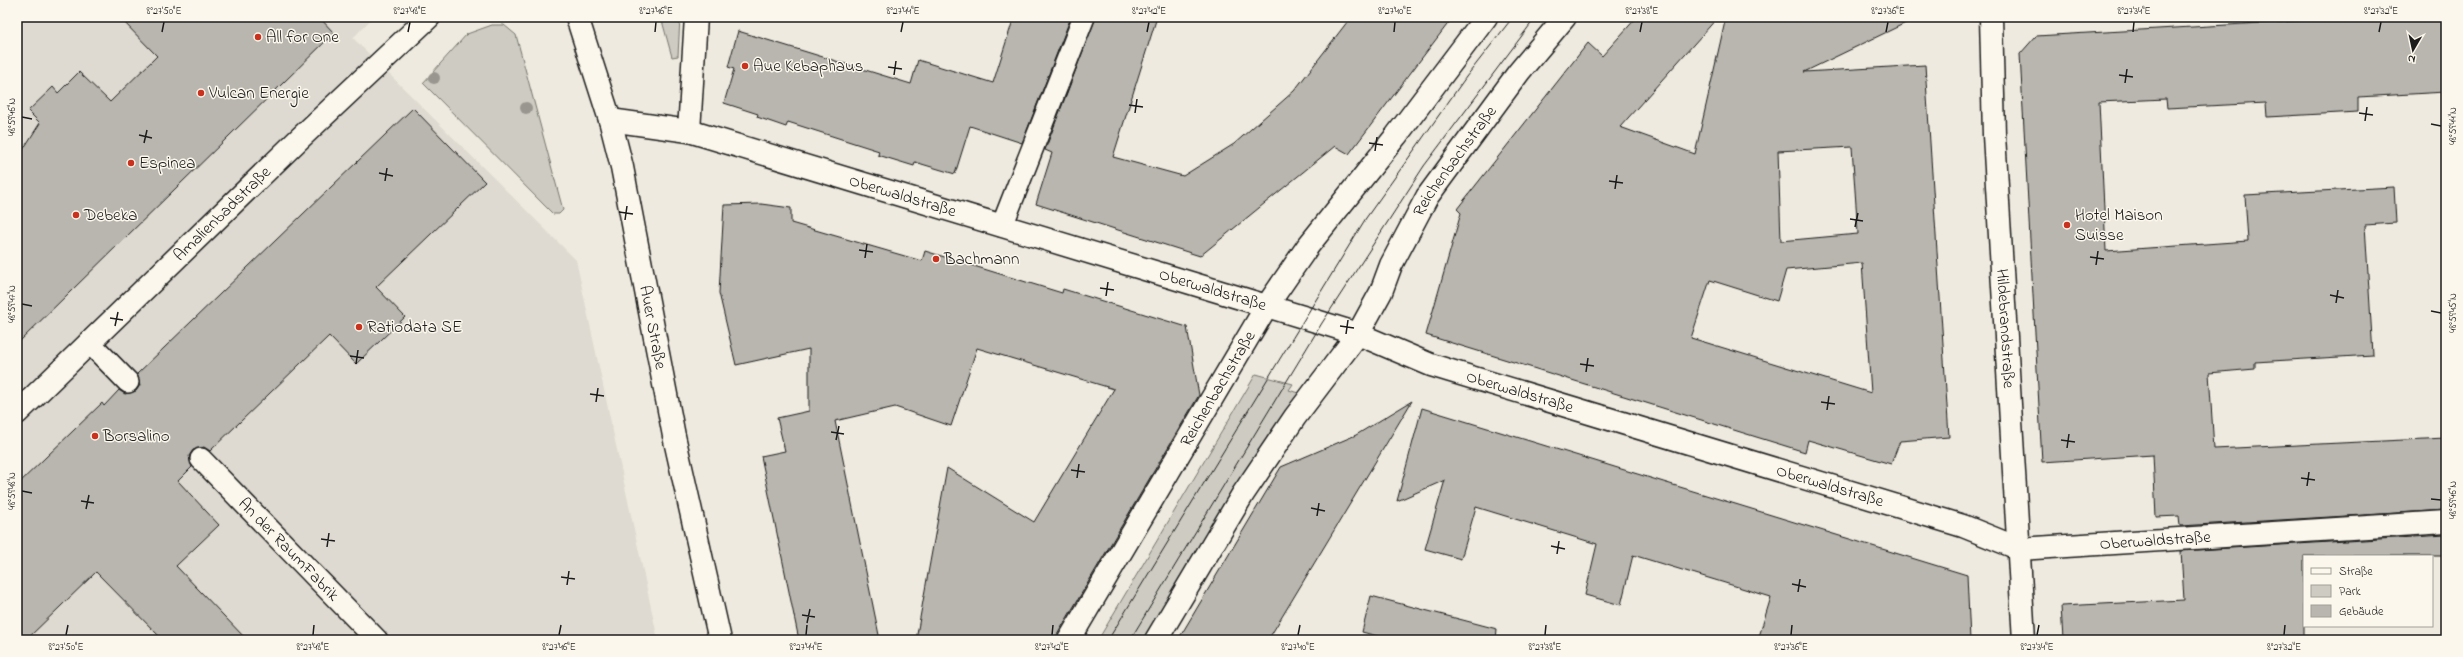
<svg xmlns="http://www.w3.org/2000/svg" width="2463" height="657" viewBox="0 0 2463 657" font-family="'Indie Flower',sans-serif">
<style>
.built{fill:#dedad1}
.green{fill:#ceccc2;stroke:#75746f}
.building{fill:#b9b6af;stroke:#1c1c1c;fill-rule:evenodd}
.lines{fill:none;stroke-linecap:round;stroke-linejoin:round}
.lane-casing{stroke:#1c1c1c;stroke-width:24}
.street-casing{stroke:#1c1c1c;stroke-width:25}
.secondary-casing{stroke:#1c1c1c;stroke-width:25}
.lane{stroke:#fbf7ec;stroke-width:21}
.street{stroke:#fbf7ec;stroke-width:22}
.secondary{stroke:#fbf7ec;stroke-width:22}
.tram{stroke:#1c1c1c;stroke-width:1}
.tree{fill:#98968f}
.ticks{fill:none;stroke:#1c1c1c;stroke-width:1.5}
.poi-dot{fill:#c8321e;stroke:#fbf7ec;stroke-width:1.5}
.labels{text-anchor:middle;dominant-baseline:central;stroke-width:3;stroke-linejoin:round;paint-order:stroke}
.poi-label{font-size:17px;fill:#1c1c1c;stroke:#fbf7ec;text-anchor:start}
.street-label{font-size:17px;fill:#1c1c1c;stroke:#fbf7ec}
.neatline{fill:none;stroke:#1c1c1c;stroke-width:1.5}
.ticks-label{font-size:10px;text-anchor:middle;fill:#1c1c1c}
</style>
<rect width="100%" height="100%" fill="#eeeadf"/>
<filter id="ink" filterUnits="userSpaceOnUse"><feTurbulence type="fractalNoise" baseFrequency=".025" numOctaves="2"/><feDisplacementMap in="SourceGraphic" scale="8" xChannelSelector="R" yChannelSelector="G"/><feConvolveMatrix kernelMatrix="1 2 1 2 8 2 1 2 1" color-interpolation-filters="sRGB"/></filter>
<g filter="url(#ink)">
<!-- built -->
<path class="built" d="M17,17H373L353,38L576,260L658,640H17Z"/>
<!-- green -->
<path class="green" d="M661,17H680L678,56L672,57Z
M492,25H504L516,35L563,210L559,214H553L423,83L467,34Z
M1256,374L1293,384L1289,390L1301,394L1240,480L1144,640H1098Z"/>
<!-- building -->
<path class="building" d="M119,17H319L334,33L17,344V159L40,123L28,111L53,87L58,93L79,72L110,102L157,56Z
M1014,17H1071L1022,143L970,126L955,174L915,162L914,166L878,155L879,151L788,122L786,127L757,117L758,114L724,103L734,69L728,67L738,31L911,84L918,60L993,83Z
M1096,17H1157L1113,157L1183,176L1234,144L1294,91L1351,17H1453L1349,154L1335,146L1200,256L1036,204L1052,153L1045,150Z
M1637,17H1718L1620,127L1695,154L1726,17H1918L1804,72L1925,65L1949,437L1900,441L1891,464L1808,440L1805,452L1426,335L1461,213L1457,209L1588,43L1602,56ZM1852,147L1858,234L1781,241L1778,151ZM1862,263L1871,393L1691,338L1710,280L1777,301L1786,270Z
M2366,17H2446V92L2358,97V112L2267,117L2266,103L2167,108L2166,99L2099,102L2106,251L2248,241L2245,195L2394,187L2396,223L2365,225L2373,355L2255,362V369L2209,373L2214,449L2446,438V510L2180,526L2179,516L2156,517L2153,455L2042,462L2020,54L2036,36Z
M413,108L485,182L376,287L405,317L356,364L329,336L210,451L204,447L193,450L189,456L192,467L178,481L219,525L176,566L247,640H163L96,572L26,640H17V485L102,403L104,406L119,390L125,394L136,391L140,385L137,374Z
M761,204L791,208V223L922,261L925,251L1062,293L1063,289L1187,327L1199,395L1054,640H916L947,468L1034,522L1114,389L977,348L951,426L895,407L835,421L880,640H799L761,456L785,451L777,418L809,411V349L736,365L719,293L724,205Z
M1412,401L1268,640H1178L1281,467L1356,435Z
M1422,408L1967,575L1970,640H1758L1771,597L1633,555L1621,605L1585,595L1597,544L1476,507L1461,559L1425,549L1445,480L1397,501Z
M2446,535V556H2304V640H2063L2061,606L2184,600L2181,551Z
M1371,596L1497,629L1496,640H1392L1362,632Z"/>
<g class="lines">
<defs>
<g id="lane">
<path d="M1002,226L1084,17"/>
<path d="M89,342L128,382"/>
<path id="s1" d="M201,459L377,640"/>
</g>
<g id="street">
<path id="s2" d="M1991,17L1994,135L2024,640"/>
<path id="s3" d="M610,120L689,131L1303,317L1358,334L1431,365L1963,526L2020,549L2446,522"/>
<path d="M689,131L696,17"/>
<path id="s4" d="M17,413L297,141L429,17"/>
<path id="s5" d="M1069,640L1266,307L1308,246L1396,136L1486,17"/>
<path id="s6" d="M1156,640L1243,494L1295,417L1358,334L1381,292L1391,265L1427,197L1519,72L1565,17"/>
</g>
<g id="secondary">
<path id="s7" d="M577,17L610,120L622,167L674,436L720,640"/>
</g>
</defs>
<!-- lane casing -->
<use href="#lane" class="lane-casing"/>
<!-- street casing -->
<use href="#street" class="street-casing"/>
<!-- secondary casing -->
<use href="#secondary" class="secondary-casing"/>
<!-- lane -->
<use href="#lane" class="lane"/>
<!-- street -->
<use href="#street" class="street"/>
<!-- secondary -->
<use href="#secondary" class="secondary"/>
<!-- tram -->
<path class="tram" d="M1108,640L1366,218L1466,77L1513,17
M1130,640L1322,323L1424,166L1536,17"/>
</g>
<!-- trees -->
<g class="tree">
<circle cx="434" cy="78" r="6"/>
<circle cx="526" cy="108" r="6"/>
</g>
</g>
<!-- ticks -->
<path class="ticks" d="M162,32L164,22M408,32L410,22M655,32L656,22M901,32L903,22M1147,32L1149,22M1394,32L1395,22M1640,32L1642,22M1886,32L1888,22M2133,32L2134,22M2379,32L2381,22M888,67L902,69M894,75L896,61M2119,75L2133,77M2125,83L2127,69M1129,105L1143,107M1135,113L1137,99M2359,113L2373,115M22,117L32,119M2365,121L2367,107M2431,124L2441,126M139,135L152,138M144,143L147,130M1369,143L1383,145M1375,151L1377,137M379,173L393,176M385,181L387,168M1609,181L1623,183M1615,189L1617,175M619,212L633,214M1850,219L1863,221M625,220L627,206M1855,227L1858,213M859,250L873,252M2090,257L2104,259M865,258L867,244M2096,265L2098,251M1100,288L1114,290M2330,295L2344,298M1106,296L1108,282M2336,303L2338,290M22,304L32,306M2431,311L2441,313M110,318L123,320M115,326L118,312M1340,326L1354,328M1346,334L1348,320M350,356L364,358M356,364L358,350M1580,364L1594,366M1586,372L1588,358M590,394L604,396M596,402L598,388M1821,402L1835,404M1827,410L1829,396M831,432L844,434M836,440L839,426M2061,440L2075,442M2067,448L2069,434M1071,470L1085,472M1077,478L1079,464M2301,478L2315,480M2307,486L2309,472M22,491L32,493M2431,499L2441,500M81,501L94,503M1311,508L1325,511M86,509L89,495M1317,516L1319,503M321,539L335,541M1551,546L1565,549M327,547L329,533M1557,554L1559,541M561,577L575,579M1792,584L1806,587M567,585L569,571M1798,592L1800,579M802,615L815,617M807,623L810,609M66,635L68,625M313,635L314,625M559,635L561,625M806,635L807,625M1052,635L1053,625M1298,635L1300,625M1545,635L1546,625M1791,635L1792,625M2037,635L2039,625M2284,635L2285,625"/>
<!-- markers -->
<g class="poi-dot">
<circle cx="258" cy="37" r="4"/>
<circle cx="745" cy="66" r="4"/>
<circle cx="201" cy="93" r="4"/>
<circle cx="131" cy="163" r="4"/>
<circle cx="76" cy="215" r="4"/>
<circle cx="2067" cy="225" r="4"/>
<circle cx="936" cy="259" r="4"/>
<circle cx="359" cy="327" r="4"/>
<circle cx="95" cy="436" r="4"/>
</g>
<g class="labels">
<!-- poi labels -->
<g class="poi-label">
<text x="266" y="37">All for One</text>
<text x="753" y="66">Aue Kebaphaus</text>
<text x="209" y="93">Vulcan Energie</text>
<text x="139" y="163">Espinea</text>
<text x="84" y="215">Debeka</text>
<text x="2075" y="215">Hotel Maison<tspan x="2075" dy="20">Suisse</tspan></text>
<text x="944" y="259">Bachmann</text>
<text x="367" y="327">Ratiodata SE</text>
<text x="103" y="436">Borsalino</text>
</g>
<!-- street labels -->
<g class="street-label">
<text stroke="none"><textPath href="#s6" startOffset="566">Reichenbachstraße</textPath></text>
<text stroke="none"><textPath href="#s3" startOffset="303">Oberwaldstraße</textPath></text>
<text stroke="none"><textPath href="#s4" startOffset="286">Amalienbadstraße</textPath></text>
<text stroke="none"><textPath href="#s3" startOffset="627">Oberwaldstraße</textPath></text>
<text stroke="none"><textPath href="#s7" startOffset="320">Auer Straße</textPath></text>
<text stroke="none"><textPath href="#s2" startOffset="312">Hildebrandstraße</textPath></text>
<text stroke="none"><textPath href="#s5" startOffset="292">Reichenbachstraße</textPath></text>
<text stroke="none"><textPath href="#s3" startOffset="951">Oberwaldstraße</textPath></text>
<text stroke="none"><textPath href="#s3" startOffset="1275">Oberwaldstraße</textPath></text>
<text stroke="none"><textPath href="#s3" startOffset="1611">Oberwaldstraße</textPath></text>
<text stroke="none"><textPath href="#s1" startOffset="126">An der RaumFabrik</textPath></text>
</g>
</g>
<!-- margin -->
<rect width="2463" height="657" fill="none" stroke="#fbf7ec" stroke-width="44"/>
<!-- legend -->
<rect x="2303" y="555" width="130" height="72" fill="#fbf7ec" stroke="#a29f99"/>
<rect x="2311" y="568" width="20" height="6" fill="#fbf7ec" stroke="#a29f99"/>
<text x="2339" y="575" font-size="12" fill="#1c1c1c">Straße</text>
<rect x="2311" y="585" width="20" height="12" fill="#ceccc2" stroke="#a29f99"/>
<text x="2339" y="595" font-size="12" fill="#1c1c1c">Park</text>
<rect x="2311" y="605" width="20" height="12" fill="#b9b6af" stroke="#a29f99"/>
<text x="2339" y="615" font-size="12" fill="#1c1c1c">Gebäude</text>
<!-- north arrow -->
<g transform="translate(2413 50) rotate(189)" stroke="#fbf7ec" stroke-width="3" paint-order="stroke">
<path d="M0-3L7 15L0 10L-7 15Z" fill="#1c1c1c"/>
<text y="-6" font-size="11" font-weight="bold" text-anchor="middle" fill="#1c1c1c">N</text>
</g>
<rect x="22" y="22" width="2419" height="613" class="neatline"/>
<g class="ticks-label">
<text x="164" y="14">8°27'50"E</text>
<text x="410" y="14">8°27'48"E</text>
<text x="656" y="14">8°27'46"E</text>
<text x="903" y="14">8°27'44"E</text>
<text x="1149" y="14">8°27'42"E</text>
<text x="1395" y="14">8°27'40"E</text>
<text x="1642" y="14">8°27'38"E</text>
<text x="1888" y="14">8°27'36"E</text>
<text x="2134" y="14">8°27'34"E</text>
<text x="2381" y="14">8°27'32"E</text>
<text transform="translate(11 117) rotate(-90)" y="4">48°59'46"N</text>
<text transform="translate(2452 126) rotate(-90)" y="4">48°59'44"N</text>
<text transform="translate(11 304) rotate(-90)" y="4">48°59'47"N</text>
<text transform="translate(2452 313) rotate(-90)" y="4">48°59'45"N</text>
<text transform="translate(11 491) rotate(-90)" y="4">48°59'48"N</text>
<text transform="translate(2452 500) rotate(-90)" y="4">48°59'46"N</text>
<text x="66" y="650">8°27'50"E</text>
<text x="313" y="650">8°27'48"E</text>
<text x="559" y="650">8°27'46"E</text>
<text x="806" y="650">8°27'44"E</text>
<text x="1052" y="650">8°27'42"E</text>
<text x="1298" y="650">8°27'40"E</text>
<text x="1545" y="650">8°27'38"E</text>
<text x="1791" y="650">8°27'36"E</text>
<text x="2037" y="650">8°27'34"E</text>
<text x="2284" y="650">8°27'32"E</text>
</g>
</svg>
